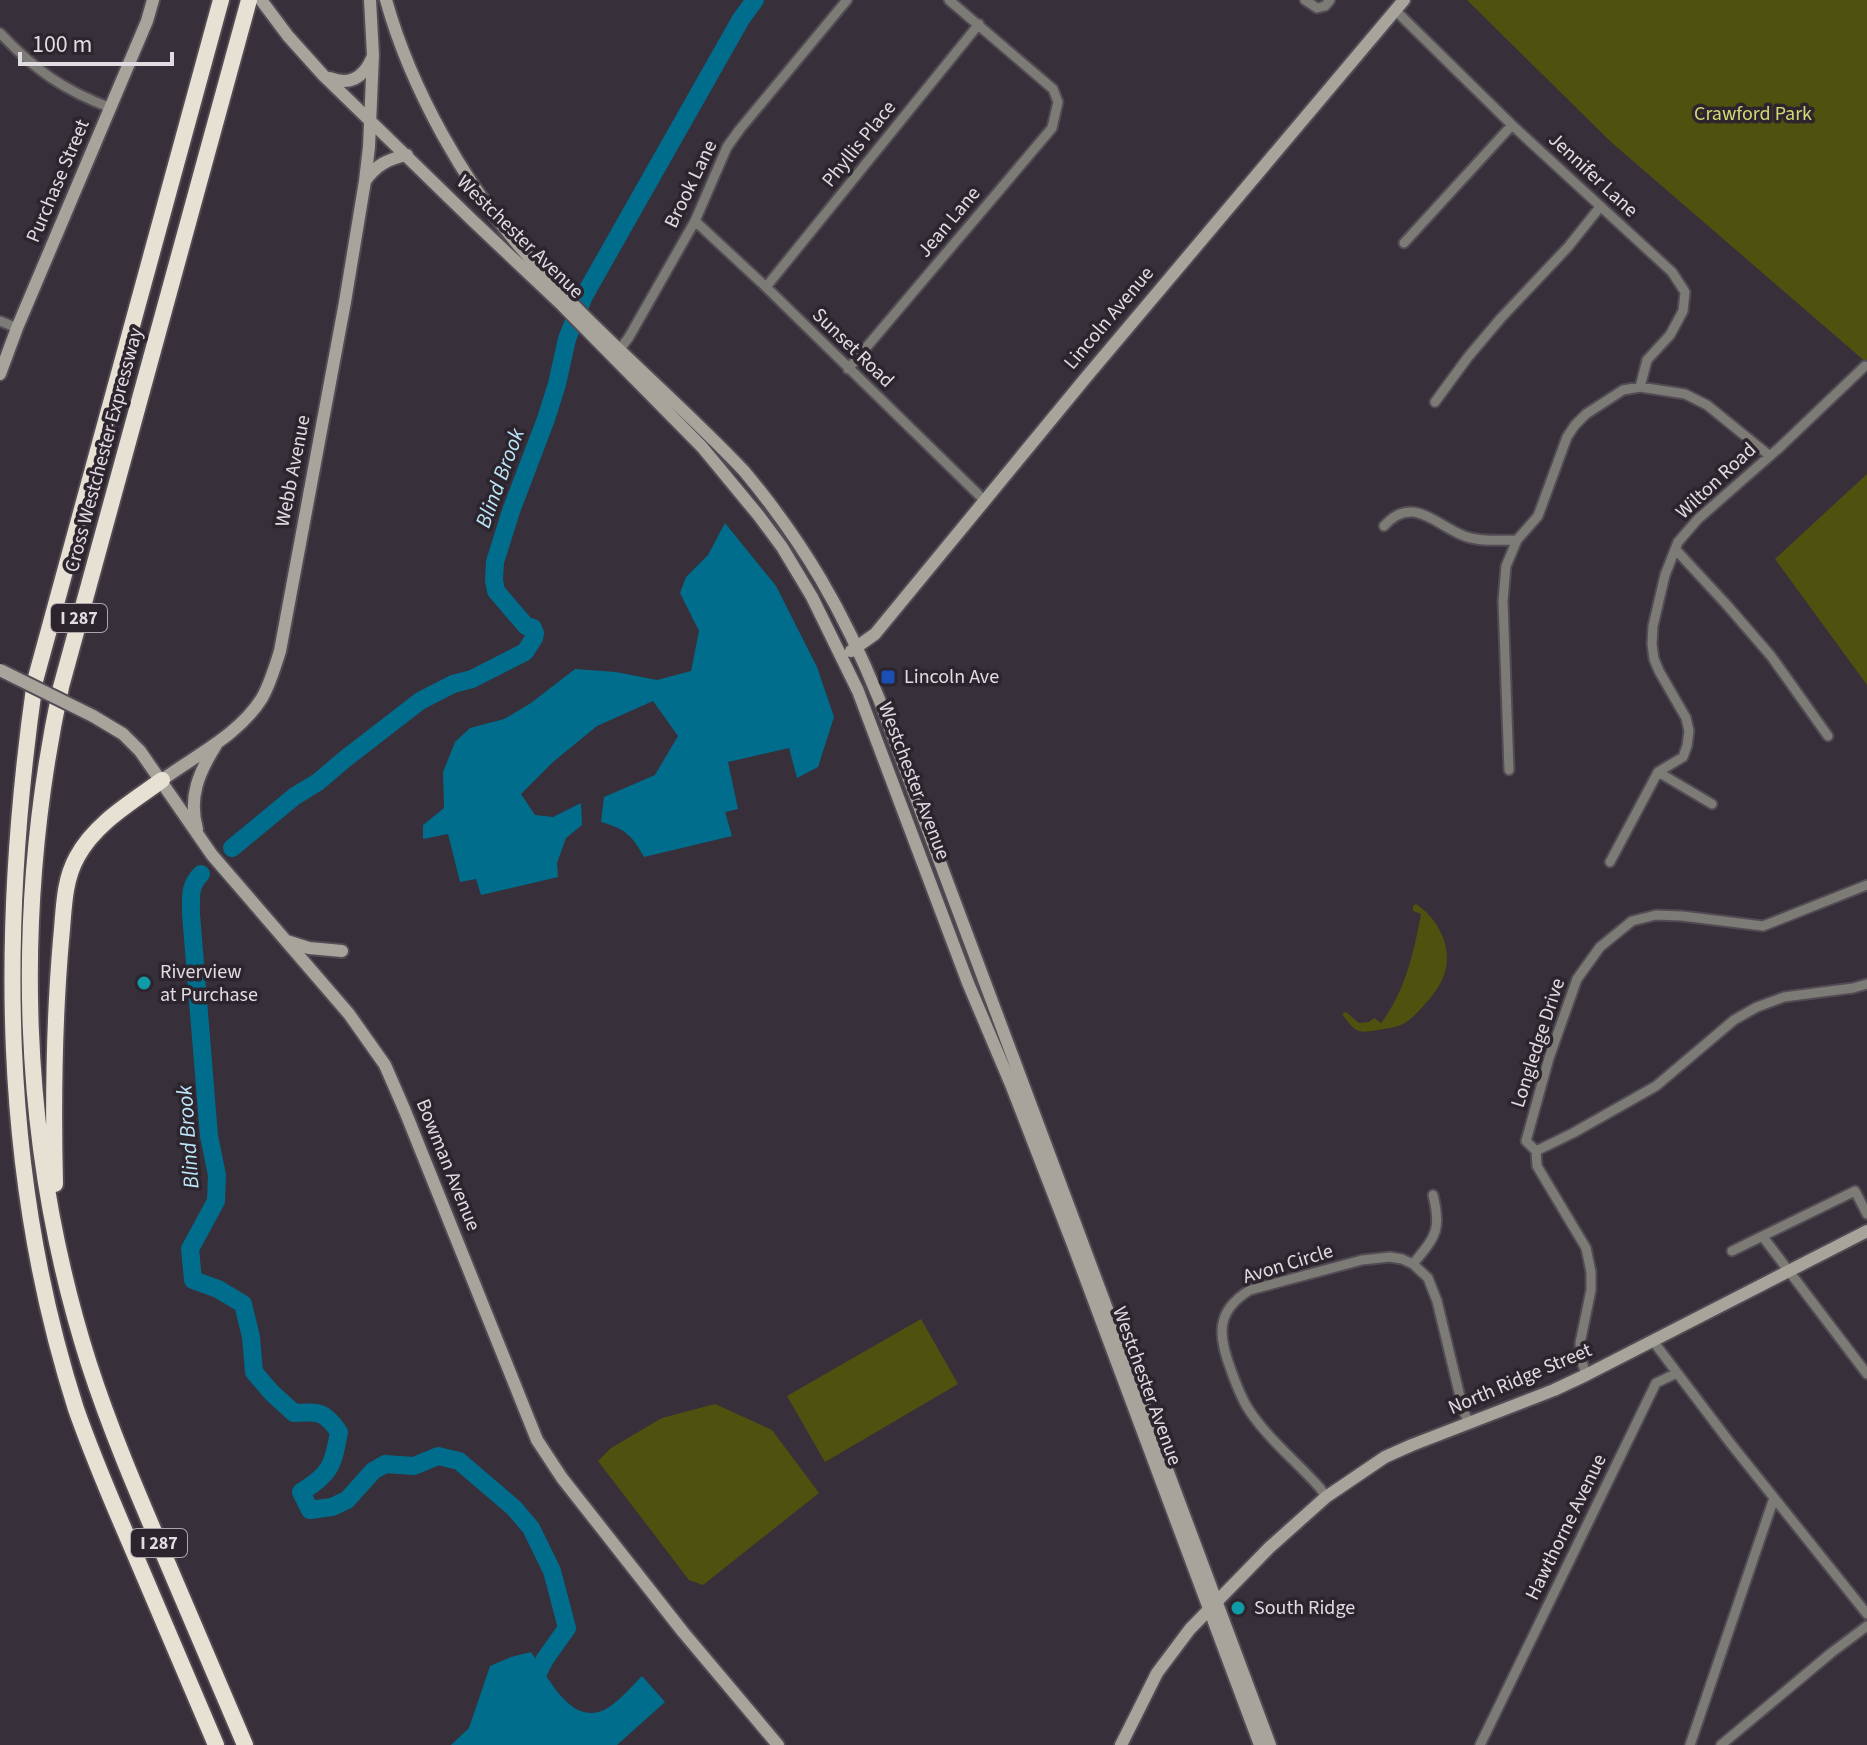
<svg xmlns="http://www.w3.org/2000/svg" width="1867" height="1745" viewBox="0 0 1867 1745" font-family="'Source Sans 3',sans-serif">
<style>
.green{fill:#4f520f}
.water{fill:#016d8d}
.lines{fill:none;stroke-linecap:round;stroke-linejoin:round}
.river{stroke:#016d8d;stroke-width:18}
.street-casing{stroke:#524b54;stroke-width:13}
.secondary-casing{stroke:#524b54;stroke-width:16}
.highway-casing{stroke:#524b54;stroke-width:20}
.street{stroke:#7d7b75;stroke-width:9}
.secondary{stroke:#a7a49b;stroke-width:12}
.highway{stroke:#e6e1d2;stroke-width:16}
.secondary-bridge-casing{stroke:#524b54;stroke-width:16;stroke-linecap:butt}
.secondary-bridge{stroke:#a7a49b;stroke-width:12}
.transit-dot{fill:#1a4fb4;stroke:#2c252e;stroke-width:3}
.culture-dot{fill:#0f9aa8;stroke:#2c252e;stroke-width:3}
.labels{text-anchor:middle;dominant-baseline:central;stroke-width:7;stroke-linejoin:round;paint-order:stroke}
.shield{fill:#2c252e;stroke:#aba5ac;stroke-width:2}
.shield-label{font-size:18px;font-weight:bold;fill:#e1dce2}
.park-label{font-size:20px;fill:#d2d974;stroke:#2c252e}
.street-label{font-size:20px;fill:#e1dce2;stroke:#2c252e}
.poi-label{font-size:20px;fill:#e1dce2;stroke:#2c252e;text-anchor:start}
.water-label{font-size:22px;font-style:italic;fill:#bde7f9;stroke:#2c252e}
</style>
<rect width="100%" height="100%" fill="#372f39"/>
<!-- green -->
<path class="green" d="M1467,0H1867V363L1611,142Z
M1867,474V685L1775,559Z
M1416,904C1436,917 1451,943 1446,968C1443,982 1434,994 1425,1004C1418,1012 1411,1020 1401,1025C1396,1027 1389,1028 1384,1029C1376,1030 1367,1033 1359,1031C1352,1029 1346,1019 1342,1014L1346,1012L1359,1023L1369,1022L1374,1018L1381,1023C1405,992 1414,952 1421,914L1413,911V906Z
M921,1319L958,1384L825,1462L787,1396Z
M715,1404L772,1430L819,1493L703,1585L689,1580L598,1461L611,1448L662,1418Z"/>
<!-- water -->
<path class="water" d="M725,523L776,586L817,667L834,717L818,767L797,778L789,748L728,762L738,809L725,812L732,836L644,857C632,835 625,829 601,822L604,797L655,775L678,736L653,701L597,726L553,762L521,794L535,815L553,817L581,803L582,825L566,838L557,863L558,877L481,895L476,879L460,882L448,834L423,839V825L444,808L443,772L455,742L470,728L504,719L531,703L575,669L616,672L657,680L691,671L699,631L680,593L686,577L708,555Z
M531,1652C547,1675 570,1726 604,1710C618,1703 631,1687 642,1676L665,1702L617,1745H451L469,1728L490,1666L511,1657Z"/>
<g class="lines">
<!-- river -->
<path class="river" d="M232,848L295,796L318,782L345,759L420,701L453,684L472,679L525,652L534,638L535,633L533,628L526,626L496,591L494,580L495,562L511,511L546,419L557,384L567,339L584,296L741,19L755,0
M201,874C189,886 191,897 191,914L209,1136L217,1175L216,1201L190,1249L193,1280L218,1289L243,1304L251,1337L254,1372L272,1393L294,1413C318,1412 324,1410 339,1432C333,1465 331,1474 301,1492L310,1510L332,1507L347,1500L373,1471L385,1464L414,1466L438,1456L459,1461L514,1508L531,1528L552,1571L567,1628L545,1659L530,1688"/>
<defs>
<path id="street" d="M1305,0L1317,8L1325,6L1330,0
M1395,10L1512,125L1672,272L1685,292L1683,311L1670,335L1647,360L1640,387
M0,33C35,70 63,90 111,108
M695,221L766,287L985,501
M1404,243L1512,125
M766,287L979,24
M0,321L17,328
M618,352L629,337L695,221L727,147L740,129L847,0
M848,369L1052,128L1058,102L1053,89L949,0
M1435,402L1468,357L1501,318L1568,247L1600,207
M1384,526C1413,493 1437,527 1467,537C1483,542 1501,540 1517,540
M1676,550L1726,604L1771,656L1828,736
M1509,770L1503,601L1506,566L1517,540L1538,516L1567,437L1575,425L1586,414L1623,390L1640,387L1685,394L1707,405L1770,456
M1658,772L1712,804
M1610,862L1658,772L1683,757L1687,746L1689,731L1686,718L1659,671L1654,659L1652,644L1653,626L1665,575L1678,542L1698,519L1779,448L1865,366
M1536,1151L1573,1133L1656,1086L1734,1020L1757,1007L1784,997L1853,988L1867,984
M1763,1237L1867,1374
M1732,1251L1855,1191L1867,1214
M1413,1264C1435,1237 1442,1231 1433,1195
M1653,1341L1731,1444L1867,1614
M1586,1375L1581,1358L1580,1343L1591,1290V1272L1586,1248L1537,1166L1536,1151L1526,1141L1549,1058L1577,979L1600,947L1632,921L1656,915L1682,916L1763,926L1867,885
M1326,1497L1320,1488C1297,1462 1268,1439 1249,1410C1241,1398 1236,1384 1231,1370C1218,1336 1215,1311 1250,1290L1362,1260L1390,1257L1402,1259L1413,1264L1428,1278L1437,1301L1463,1409L1469,1424
M1480,1745L1656,1383L1677,1373
M1690,1745L1774,1498
M1721,1745L1831,1653L1867,1626"/>
<path id="secondary" d="M261,0L288,36L323,75L470,218L562,305L702,447L759,516L782,547L812,597L858,691L968,983L1012,1087L1072,1242L1260,1745
M386,0C411,89 465,186 527,255C594,332 674,397 744,471C804,543 844,612 879,699L1270,1745
M330,78C350,86 364,77 372,58
M365,181C376,165 388,159 407,155
M0,374L17,328L147,21L153,0
M851,651L875,634L1088,375L1404,0
M93,716L123,734L140,751L212,855L349,1014L385,1065L405,1111L537,1440L562,1478L683,1632L778,1745
M162,780C196,755 239,735 262,698C270,684 275,667 280,651L345,302L365,181L369,147L373,55L370,0
M197,829C188,797 199,772 216,745
M287,941L309,948L342,951
M1121,1745L1157,1673L1190,1629L1270,1547L1326,1497L1385,1457L1412,1445L1554,1390L1586,1375L1867,1231"/>
<path id="highway" d="M55,1184C53,1102 54,1021 61,940C64,912 63,882 77,857C95,823 132,802 162,780
M216,1745C189,1680 161,1615 133,1550C113,1504 93,1457 76,1409C0,1172 0,926 35,681L221,0
M245,1745C218,1682 191,1619 164,1555C137,1492 110,1429 89,1364C19,1144 13,911 61,687L249,0"/>
</defs>
<!-- street casing -->
<use href="#street" class="street-casing"/>
<!-- secondary casing -->
<use href="#secondary" class="secondary-casing"/>
<!-- highway casing -->
<use href="#highway" class="highway-casing"/>
<!-- street -->
<use href="#street" class="street"/>
<!-- secondary -->
<use href="#secondary" class="secondary"/>
<!-- highway -->
<use href="#highway" class="highway"/>
<defs>
<path id="secondary-bridge" d="M0,670L93,716"/>
</defs>
<!-- secondary-bridge casing -->
<use href="#secondary-bridge" class="secondary-bridge-casing"/>
<!-- secondary-bridge -->
<use href="#secondary-bridge" class="secondary-bridge"/>
</g>
<!-- markers -->
<rect class="transit-dot" x="880" y="669" width="16" height="16" rx="4"/>
<g class="culture-dot">
<circle cx="144" cy="983" r="8"/>
<circle cx="1238" cy="1608" r="8"/>
</g>
<g class="labels">
<!-- shield labels -->
<g class="shield">
<rect x="51" y="604" width="56" height="28" rx="6"/>
<rect x="131" y="1529" width="56" height="28" rx="6"/>
</g>
<g class="shield-label">
<text x="79" y="618">I 287</text>
<text x="159" y="1543">I 287</text>
</g>
<!-- park labels -->
<g class="park-label">
<text x="1753" y="114">Crawford Park</text>
</g>
<!-- street labels -->
<g class="street-label">
<text transform="translate(859 144) rotate(-51)">Phyllis Place</text>
<text transform="translate(1593 175) rotate(43)">Jennifer Lane</text>
<text transform="translate(58 181) rotate(-67)">Purchase Street</text>
<text transform="translate(691 184) rotate(-64)">Brook Lane</text>
<text transform="translate(949 222) rotate(-50)">Jean Lane</text>
<text transform="translate(520 237) rotate(44)">Westchester Avenue</text>
<text transform="translate(1109 318) rotate(-50)">Lincoln Avenue</text>
<text transform="translate(853 348) rotate(44)">Sunset Road</text>
<text transform="translate(104 450) rotate(-75)">Cross Westchester Expressway</text>
<text transform="translate(293 471) rotate(-79)">Webb Avenue</text>
<text transform="translate(1716 481) rotate(-43)">Wilton Road</text>
<text transform="translate(914 781) rotate(69)">Westchester Avenue</text>
<text transform="translate(1538 1043) rotate(-72)">Longledge Drive</text>
<text transform="translate(448 1165) rotate(68)">Bowman Avenue</text>
<text transform="translate(1288 1264) rotate(-17)">Avon Circle</text>
<text transform="translate(1520 1379) rotate(-23)">North Ridge Street</text>
<text transform="translate(1147 1386) rotate(70)">Westchester Avenue</text>
<text transform="translate(1566 1527) rotate(-64)">Hawthorne Avenue</text>
</g>
<!-- poi labels -->
<g class="poi-label">
<text x="904" y="677">Lincoln Ave</text>
<text x="160" y="972">Riverview<tspan x="160" dy="23">at Purchase</tspan></text>
<text x="1254" y="1608">South Ridge</text>
</g>
<!-- water labels -->
<g class="water-label">
<text transform="translate(500 478) rotate(-70)">Blind Brook</text>
<text transform="translate(188 1137) rotate(-94)">Blind Brook</text>
</g>
</g>
<!-- scale -->
<path d="M20 52v12h152v-12" fill="none" stroke="#e1dce2" stroke-width="4"/>
<text x="32" y="52" font-size="24" fill="#e1dce2" stroke="#2c252e" stroke-width="6" paint-order="stroke">100 m</text>
</svg>
